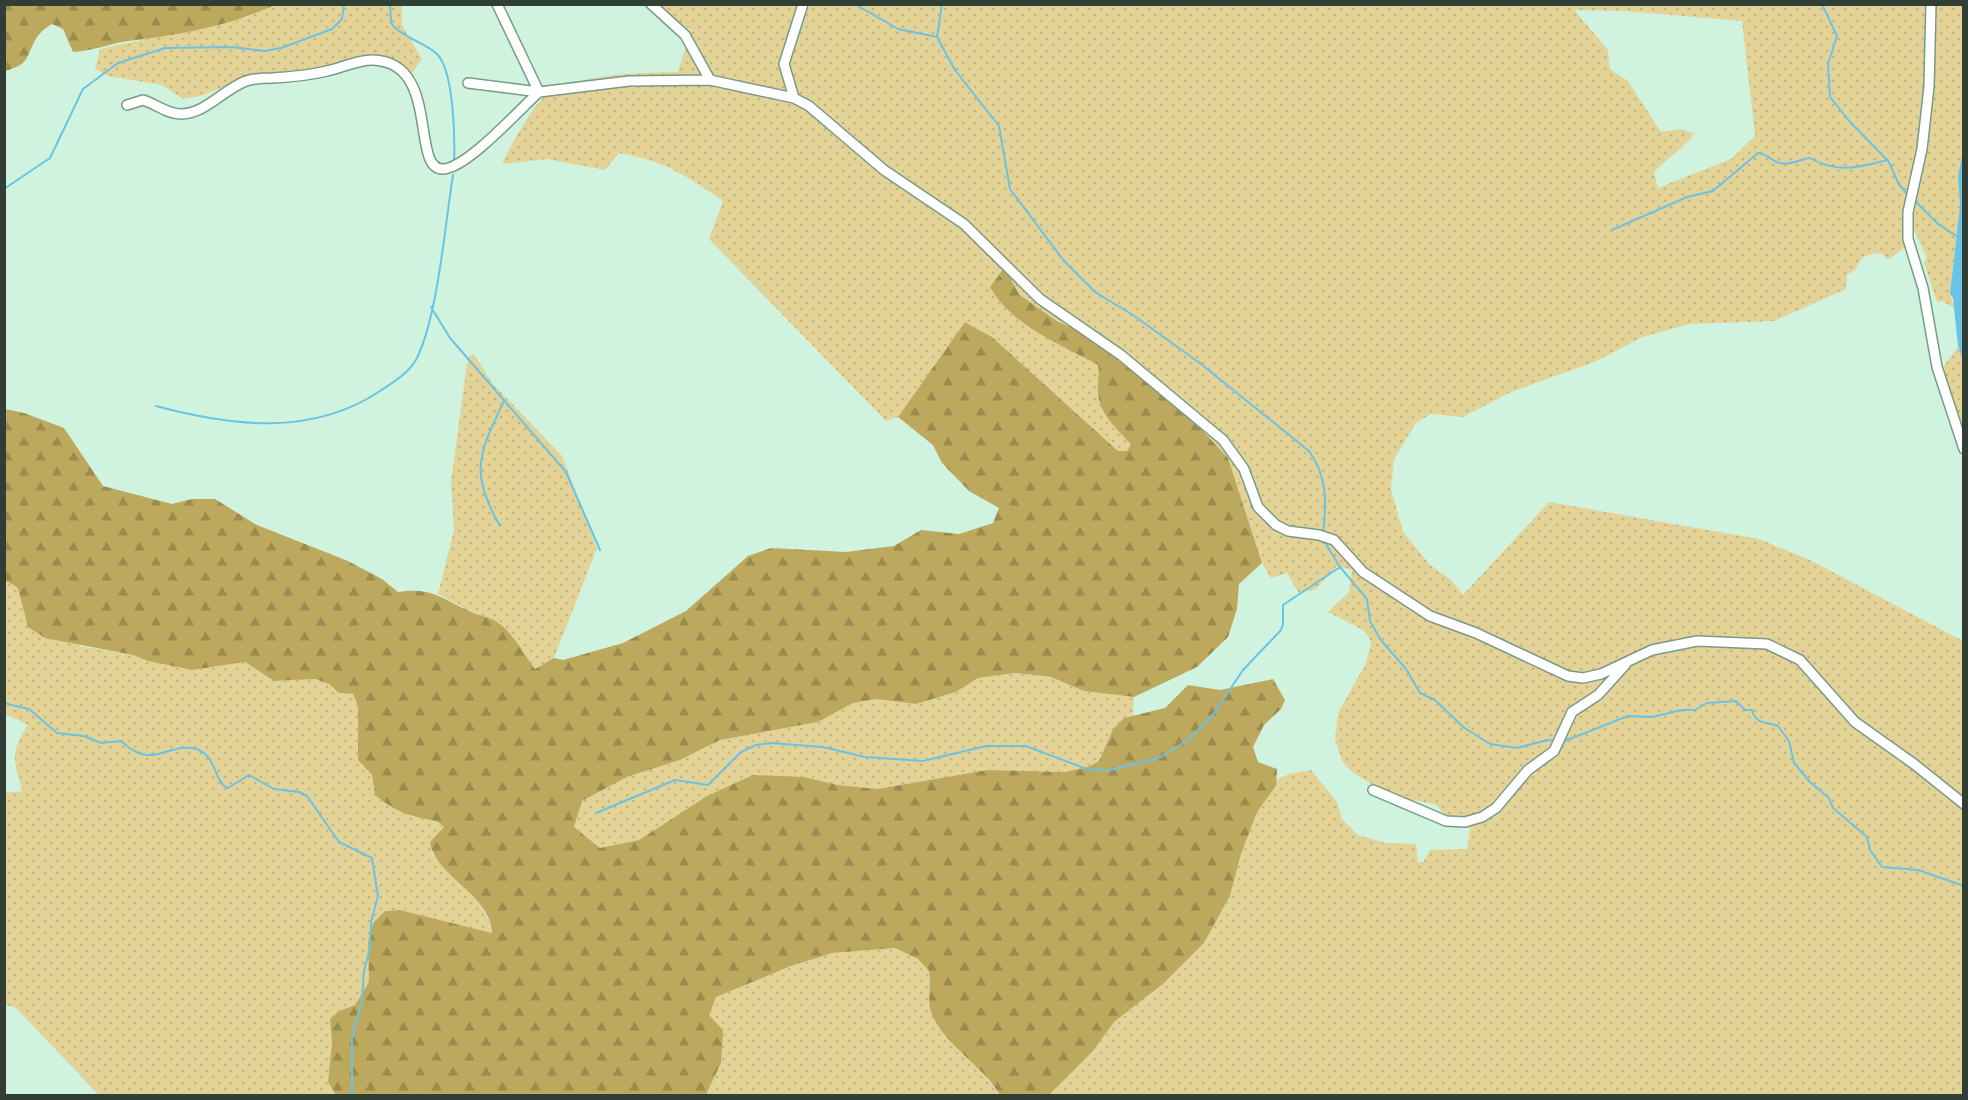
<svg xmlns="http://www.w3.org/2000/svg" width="1968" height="1100" viewBox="0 0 1968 1100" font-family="'Times New Roman',serif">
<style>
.grass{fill:url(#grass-dots);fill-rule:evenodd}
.forest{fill:url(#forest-firs)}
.water{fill:#6ac3e5}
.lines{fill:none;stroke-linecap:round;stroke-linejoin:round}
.stream{stroke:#6ac3e5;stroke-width:2}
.minor-casing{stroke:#799a87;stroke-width:12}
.minor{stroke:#fff;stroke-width:9}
</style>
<defs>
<pattern id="grass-dots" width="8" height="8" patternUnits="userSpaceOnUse" patternTransform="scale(1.5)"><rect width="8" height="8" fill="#e4d397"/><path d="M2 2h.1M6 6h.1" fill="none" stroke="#c4b683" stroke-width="1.8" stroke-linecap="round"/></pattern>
<pattern id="forest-firs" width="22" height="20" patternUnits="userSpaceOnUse" patternTransform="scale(1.5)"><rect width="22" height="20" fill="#bda95e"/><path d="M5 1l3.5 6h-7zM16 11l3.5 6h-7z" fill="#9a8b4e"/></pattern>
</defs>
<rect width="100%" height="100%" fill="#d0f3df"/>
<!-- grass -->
<path class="grass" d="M275,4L402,5V25L422,59L409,77L373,57L320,70L249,77L201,96L183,99L162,85L108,76L95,69L100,49L248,17Z
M653,5H1963L1964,150L1958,177L1960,205L1950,293L1954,308L1943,301L1937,302L1924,263L1927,258L1914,230L1904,248L1888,260L1881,253C1868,254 1861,255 1856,269L1847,275L1846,289L1774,321L1690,324L1642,337L1597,361L1511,392L1463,417L1431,414L1416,423L1394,459L1391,489L1403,532L1430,565L1450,579L1463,595L1549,502L1759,539L1810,560L1963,641V1095H1049L1093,1051L1114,1022L1164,983L1204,943L1230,897L1241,854L1257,812L1276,786V780L1289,774L1311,770L1337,802L1342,819L1358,835L1385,843L1416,844L1418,862H1423L1430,850L1467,849L1470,828L1450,820L1435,804L1394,797L1353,773L1342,761L1335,740L1338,713L1366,663L1371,642L1365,631L1328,612L1349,592L1352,570L1337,566L1315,590L1298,592L1287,573L1271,578L1262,563L1228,458L1189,416L1096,343L1079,331L1058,321L1020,295L1004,268L1022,322L1098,365L1100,375L1098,383L1131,444L1127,451H1118L992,337L966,322L898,417L886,421L709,239L723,201C688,176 662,160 619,153L605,170L547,159L502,164C512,144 533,103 551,91C576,75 648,72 678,72L691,30ZM1574,10L1624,11L1742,21L1755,136L1731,159L1658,188L1654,172C1667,159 1682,149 1694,134L1681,129L1661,132L1628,81L1610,69L1608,50Z
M1958,347L1963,360V427L1947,382L1940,371Z
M474,354L492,383L562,456L597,548L554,658L535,669L512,637L497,622L471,612L438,594L454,530L451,481L468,357Z
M5,580L18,588L80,646L133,655L148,661L192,670L245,662L274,681L316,679L329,684L339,693L353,694L358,706V760L372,775L375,795L413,817L430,819L445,827L432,853C454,877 487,900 492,933L400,910L385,911L373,923L368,943L369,982L355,1005L339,1011L330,1019L332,1042L328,1082L336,1095H99L15,1007L5,1005V793L22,791C14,759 9,754 28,725L5,714Z
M1015,673L1051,677L1084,691L1134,697L1133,715L1124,718L1113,729L1099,761L1088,767L1065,772L987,770L877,789L838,785L804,777L707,796L639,840L600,848L574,827L582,801L627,777L680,760L720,740L818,722L853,703L877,699L916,704L956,692L978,678Z
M895,948L918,959L929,971L930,1007L1000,1095L706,1096L721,1063L709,1015L715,997L791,966L833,953Z"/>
<!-- forest -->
<path class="forest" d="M5,4H275V5C229,26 178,35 128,41C109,44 93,51 73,52L63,29L52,24C47,27 40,32 37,37C25,57 31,64 5,71Z
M1004,268L1020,295L1057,321L1079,331L1096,343L1189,416L1228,458L1262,563L1239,584L1237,609L1228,637L1197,667L1134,697L1084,691L1051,677L1015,673L978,678L956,692L916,704L877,699L853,703L818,722L720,740L680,760L627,777L582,801L574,827L600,848L639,840L707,796L753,775L804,777L838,785L877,789L987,770L1065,772L1088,767L1099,761L1113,729L1124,718L1165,708L1188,685L1220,690L1273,679L1285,700L1281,709L1264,725L1253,747L1258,762L1277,769L1276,786L1257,812L1241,854L1230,896L1204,943L1164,983L1114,1022L1093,1051L1049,1095H1000C983,1065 938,1041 930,1008C928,997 931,983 929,971L918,959L895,948L833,953L791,966L716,997L709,1015L723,1030L721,1063L706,1095H336L328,1082L332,1042L330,1019L339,1011L355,1005L369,982L368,943L373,923L385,911L400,910L492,933C490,893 436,878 430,842L444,827C435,818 424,820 413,816C398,812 386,804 375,795L372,775L358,760V706L353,694L339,693L329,684L316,679L274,681L245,662L192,670L148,661L133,655L45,638L28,627L18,588L5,580V409L24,413L64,428L103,486L172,504L192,499H215L257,525L348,561L382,579L398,592C432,587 442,599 471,612C479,616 490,617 497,622C513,633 524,654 535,669L554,658L563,660L623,643L686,611L748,556L771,548L846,552L894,546L921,530L959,534L993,523L999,508L969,491L942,463L933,445L898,417L965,322L992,337L1118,451H1127L1131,444C1117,429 1100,415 1098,393C1097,383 1100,375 1098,365C1060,344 1012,326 990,287Z"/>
<!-- water -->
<path class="water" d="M1963,150V360L1958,346L1953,298L1950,294L1960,205L1958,177Z"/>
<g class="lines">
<!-- stream -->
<path class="stream" d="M390,4L391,22L394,27C407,39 425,43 437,54C454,71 455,139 454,163
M855,4L898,29L937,37L955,70L999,126L1010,189L1064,261L1095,292L1133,315L1201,364L1309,451C1327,476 1327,503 1323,532
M1822,4L1837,36L1828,64L1830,97L1850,122L1889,162L1898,183L1907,194
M937,37L942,4
M4,189L50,158L83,89L118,63L165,48L232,47L264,51L281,48L332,29L342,19L344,4
M1914,200L1938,224L1958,237
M1612,230L1687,197L1713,191L1758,153C1767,154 1772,161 1780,163C1791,166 1800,159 1810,158C1836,173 1858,168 1887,160
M431,307L450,338L566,472L600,550
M156,406C231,426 311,437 380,391C394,382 409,373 417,358C438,314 445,225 453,175
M500,526C469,471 479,454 504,401
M1324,541L1340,567L1367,599L1370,621L1380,639L1406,669L1420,693L1435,700L1463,727L1490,744L1517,748L1547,740L1557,741
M4,703L29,709L57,733L84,736L101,743L121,741C153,772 168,741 196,749C218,756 213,782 228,788L249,775L274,789L299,792L307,796L339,842L372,858L378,896L371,922L370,948L364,971L362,1000L352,1038V1096
M1562,742L1628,716L1652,717L1682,710H1695L1707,703L1736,701L1745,710H1752C1756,725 1767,722 1778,726L1789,741L1794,763L1810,782L1829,798L1833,808L1867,837L1870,850L1882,867L1918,870L1964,886
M596,813L675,780L708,785L741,752L756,745L771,743L823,747L865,757L923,761L986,746H1026L1084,768L1106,771L1159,758L1188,740L1213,715L1243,670L1281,630L1283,624V605L1340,567"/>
<defs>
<path id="minor" d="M651,4L685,35L710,80
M1931,4L1929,87L1922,149L1908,212V239L1923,288L1937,367L1964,449
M468,83L539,92L629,81L710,80L794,98L809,106L884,170L964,224L1040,299L1121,355L1223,440L1244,469L1258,507L1276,525L1288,531L1319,535L1334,540L1363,572L1430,616L1476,633L1568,676L1583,678L1601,674L1652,650L1697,641L1767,644L1800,660L1855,722L1914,764L1964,804
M794,98L784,64L803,4
M127,105L143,100C156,104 167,114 181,114C205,114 224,89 246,81C255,78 264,78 273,78C291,77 310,75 327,71C342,68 357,60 372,60C442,61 409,172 444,169C468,167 519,110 539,92L497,4
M1373,790L1446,821L1465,822L1482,817L1496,808L1528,770L1554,751L1572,712L1598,695L1626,664"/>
</defs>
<!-- minor casing -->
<use href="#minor" class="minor-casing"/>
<!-- minor -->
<use href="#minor" class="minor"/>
</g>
<!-- border -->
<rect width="1968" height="1100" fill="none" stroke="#303e36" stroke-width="12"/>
</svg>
